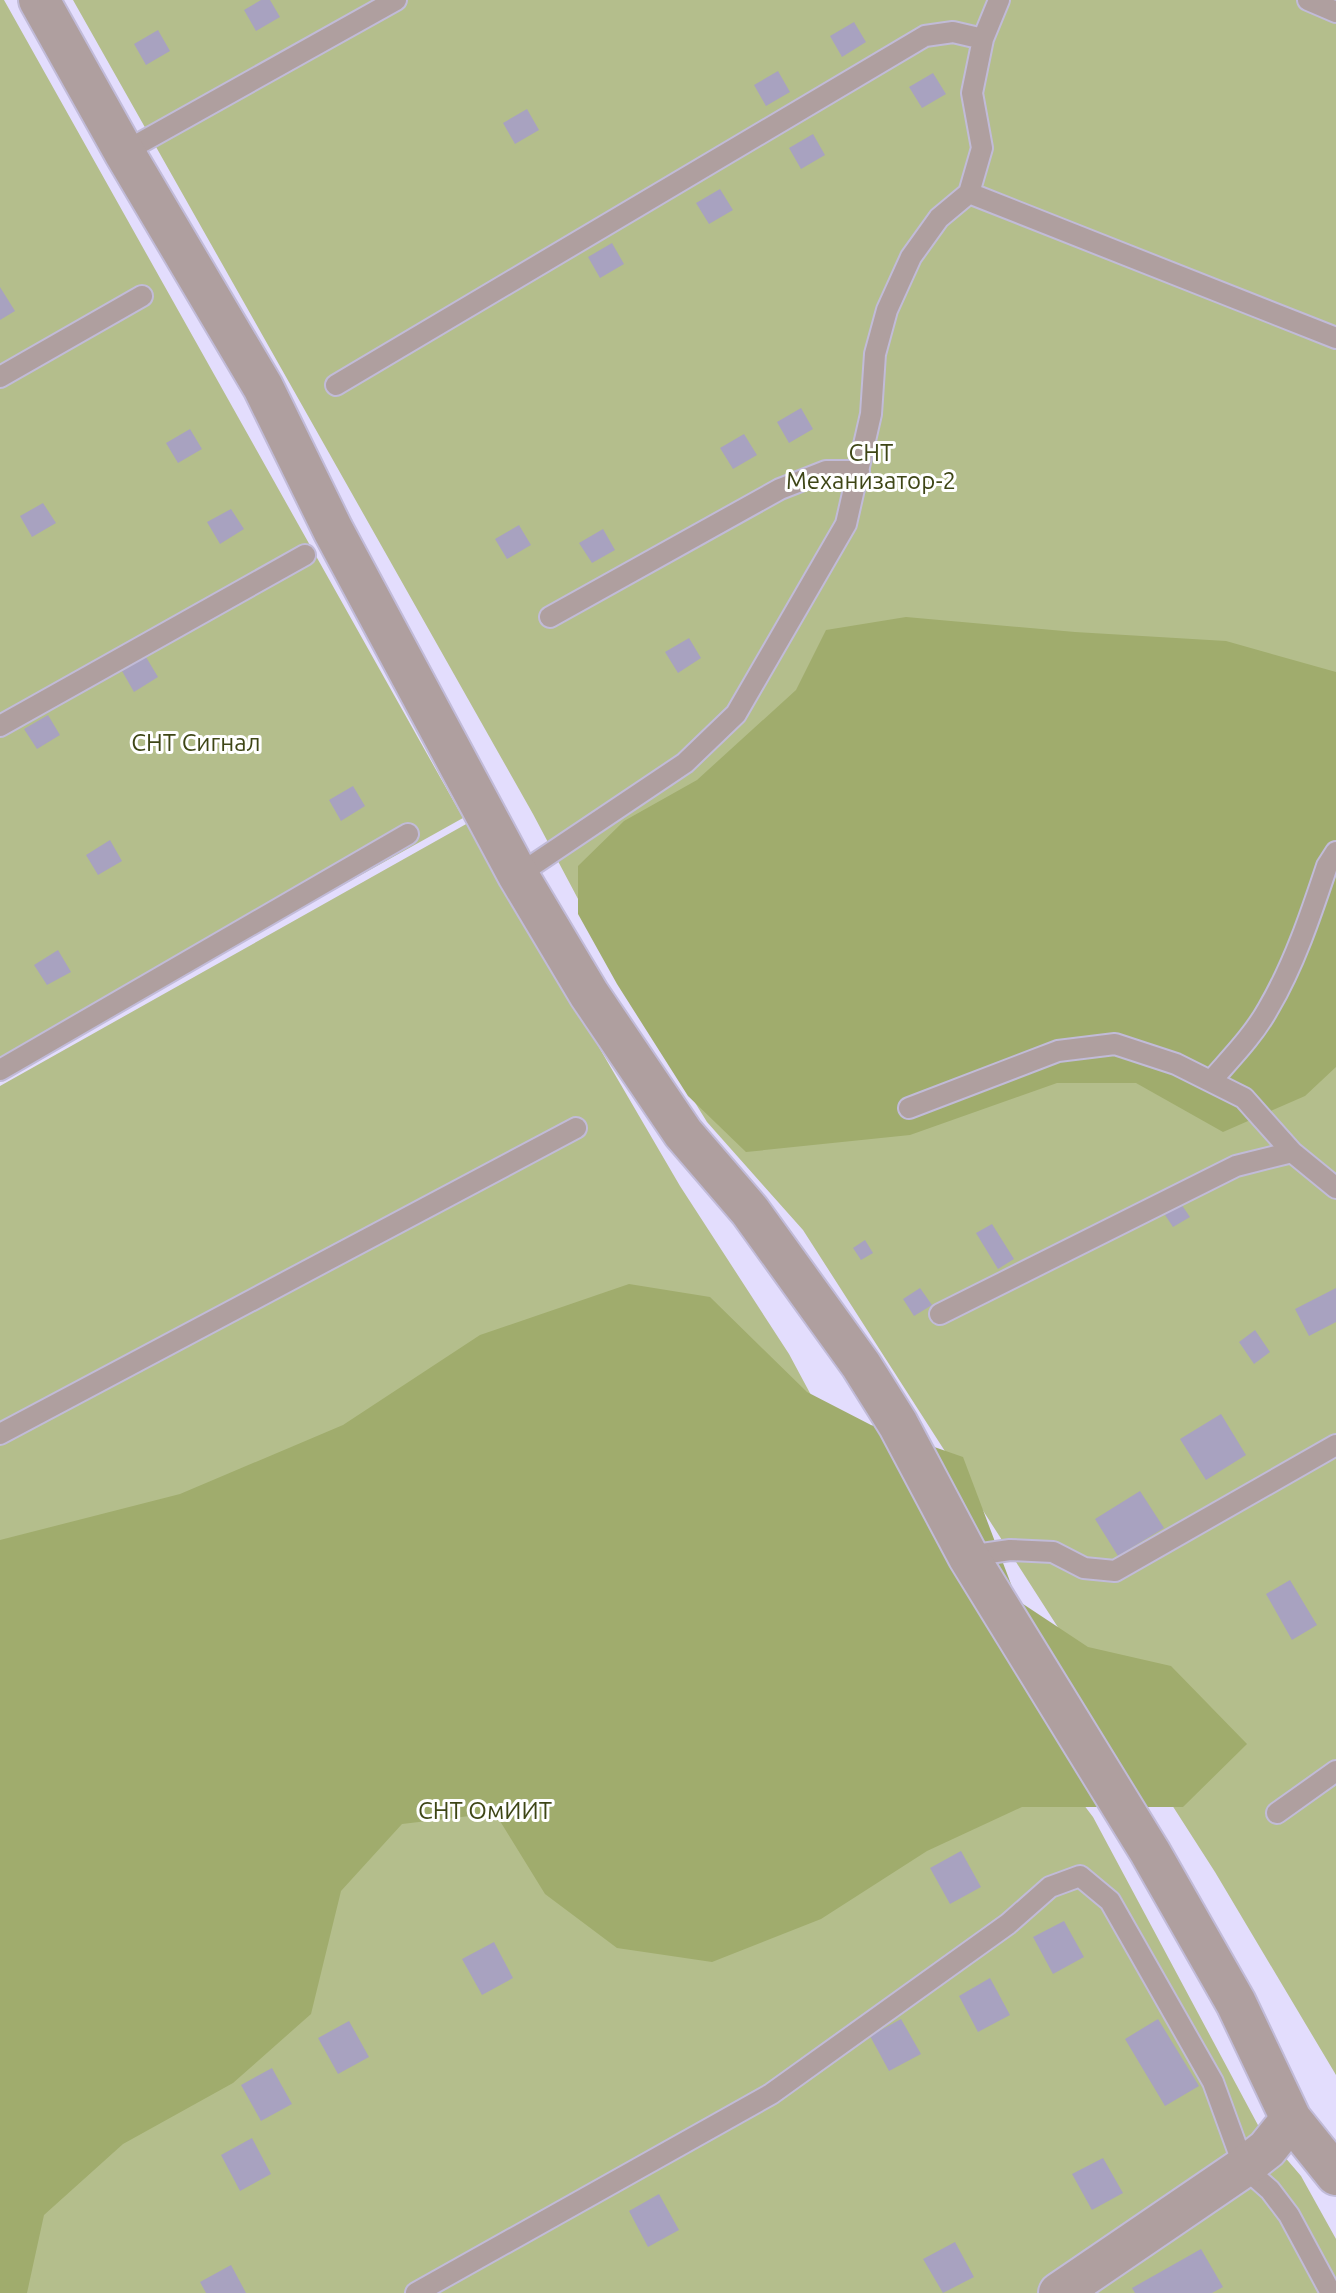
<svg xmlns="http://www.w3.org/2000/svg" width="1336" height="2293" viewBox="0 0 1336 2293" font-family="Ubuntu,sans-serif">
<style>
.green{fill:#b4be8c}
.forest{fill:#a0ac6d}
.building{fill:#a8a2c0}
.lines{fill:none;stroke-linecap:round;stroke-linejoin:round}
.service-casing{stroke:#c1bbd8;stroke-width:24}
.minor-casing{stroke:#c1bbd8;stroke-width:44}
.service{stroke:#af9f9f;stroke-width:20}
.minor{stroke:#af9f9f;stroke-width:40}
.labels{text-anchor:middle;dominant-baseline:central;stroke-width:6;stroke-linejoin:round;paint-order:stroke}
.park-label{font-size:24px;fill:#3e4616;stroke:#fff}
</style>
<rect width="100%" height="100%" fill="#e3ddfd"/>
<!-- green -->
<path class="green" d="M0,0H4L463,818L0,1076Z
M73,0H1336V2075L1215,1872L803,1230L707,1122L630,997L533,814Z
M468,823L680,1186L789,1354L901,1563L1093,1817L1259,2127L1301,2176L1336,2239V2293H0V1086Z"/>
<!-- forest -->
<path class="forest" d="M906,617L1075,632L1226,641L1336,672V1067L1305,1096L1223,1132L1136,1083H1057L910,1135L746,1152L688,1096L617,984L578,914V866L624,821L697,780L796,690L826,630Z
M629,1284L710,1297L807,1392L871,1425L963,1457L1017,1600L1088,1647L1171,1666L1247,1744L1183,1807H1022L927,1851L821,1919L712,1962L617,1948L545,1894L495,1813L402,1824L341,1891L311,2014L233,2083L123,2144L44,2215L27,2293H0V1540L180,1494L343,1425L480,1335Z"/>
<!-- building -->
<path class="building" d="M261,0H270L280,17L256,31L244,10Z
M854,22L866,42L842,57L830,36Z
M158,30L170,51L146,65L134,44Z
M778,71L790,92L766,106L754,85Z
M933,73L946,94L922,108L909,87Z
M527,109L539,130L515,144L503,123Z
M813,134L825,155L801,169L789,148Z
M720,189L733,210L709,224L696,203Z
M612,243L624,264L600,278L588,257Z
M0,287L15,311L0,320Z
M801,408L813,429L789,443L777,422Z
M190,429L202,449L178,463L166,443Z
M744,434L757,455L733,469L720,448Z
M43,503L56,523L32,537L20,516Z
M231,509L244,529L220,544L207,522Z
M519,525L531,545L507,559L495,539Z
M603,529L615,550L592,563L579,543Z
M689,638L701,658L678,673L665,652Z
M146,657L158,677L134,692L122,671Z
M48,715L60,735L37,749L24,729Z
M353,786L365,806L341,821L329,800Z
M110,840L122,861L98,875L86,855Z
M58,950L71,972L47,985L34,965Z
M1181,1204L1190,1217L1173,1227L1165,1215Z
M992,1224L1014,1259L998,1269L976,1233Z
M865,1240L873,1253L861,1260L853,1248Z
M920,1288L932,1305L914,1316L903,1299Z
M1336,1288V1322L1309,1336L1295,1309Z
M1255,1330L1270,1352L1254,1364L1239,1342Z
M1221,1414L1246,1455L1206,1480L1180,1439Z
M1140,1491L1164,1528L1118,1556L1095,1519Z
M1290,1580L1317,1625L1292,1640L1266,1594Z
M961,1851L981,1887L950,1904L930,1868Z
M1064,1921L1084,1957L1053,1974L1033,1937Z
M494,1942L513,1978L482,1995L462,1959Z
M990,1978L1010,2015L978,2032L959,1996Z
M901,2019L921,2054L889,2071L870,2036Z
M1158,2019L1199,2086L1165,2106L1125,2039Z
M349,2021L369,2057L338,2074L318,2038Z
M272,2068L292,2104L261,2121L241,2085Z
M252,2138L271,2174L240,2191L221,2155Z
M1103,2158L1123,2193L1092,2210L1072,2174Z
M659,2194L679,2230L648,2247L629,2211Z
M955,2242L974,2277L943,2293L923,2259Z
M1201,2249L1223,2287L1212,2293H1135L1132,2288Z
M231,2265L246,2293H206L200,2282Z"/>
<g class="lines">
<defs>
<path id="service" d="M999,0L983,39L972,93L982,148L969,193L1336,338
M1308,0L1336,12
M124,152L396,0
M0,377L142,296
M336,385L925,36L953,32L983,39
M550,617L780,489L826,471H859
M0,726L305,555
M518,875L685,763L736,714L846,524L871,414L875,354L887,310L911,257L939,218L969,193
M0,1070L408,834
M1211,1081C1231,1058 1253,1036 1268,1009C1294,965 1311,914 1327,866L1336,852
M909,1108L1058,1051L1115,1044L1176,1064L1244,1098L1292,1152L1336,1188
M940,1314L1236,1166L1292,1152
M0,1434L576,1128
M968,1556L1010,1550L1053,1552L1084,1568L1115,1571L1336,1445
M1277,1813L1336,1771
M416,2293L771,2094L1008,1924L1050,1887L1080,1876L1110,1901L1213,2082L1244,2167L1270,2190L1289,2215L1331,2293"/>
<path id="minor" d="M39,0L124,152L263,387L333,530L518,875L589,994L683,1133L750,1211L861,1365L898,1424L968,1556L1150,1852L1236,2003L1291,2119L1336,2175
M1059,2293L1244,2167L1267,2149L1291,2119"/>
</defs>
<!-- service casing -->
<use href="#service" class="service-casing"/>
<!-- minor casing -->
<use href="#minor" class="minor-casing"/>
<!-- service -->
<use href="#service" class="service"/>
<!-- minor -->
<use href="#minor" class="minor"/>
</g>
<g class="labels">
<!-- park labels -->
<g class="park-label">
<text x="871" y="452">СНТ<tspan x="871" dy="28">Механизатор-2</tspan></text>
<text x="196" y="742">СНТ Сигнал</text>
<text x="485" y="1810">СНТ ОмИИТ</text>
</g>
</g>
</svg>
